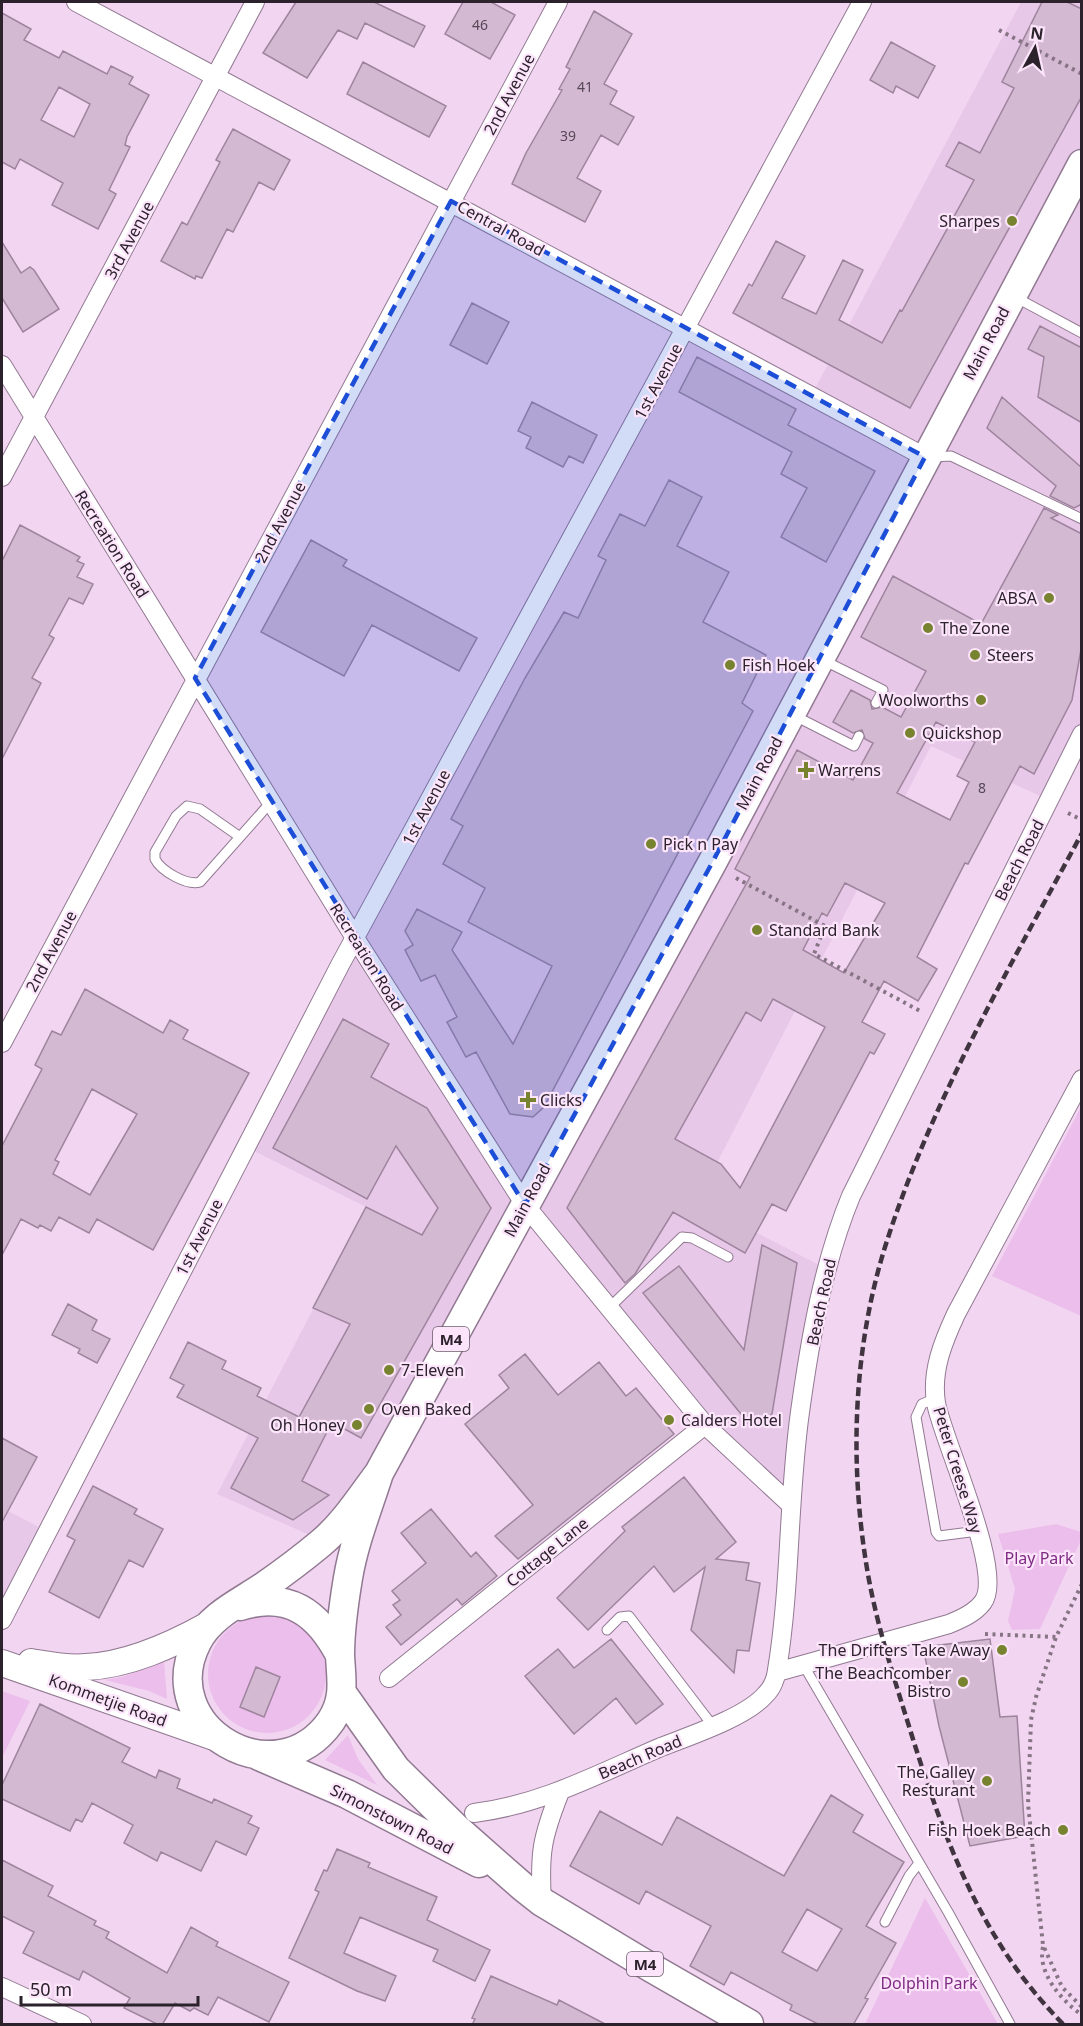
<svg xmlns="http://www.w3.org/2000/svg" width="1083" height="2026" viewBox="0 0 1083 2026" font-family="'Noto Sans',sans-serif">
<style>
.built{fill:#e8c8e8}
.green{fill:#ecbeec}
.building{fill:#d4b9d3;stroke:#9e849d;stroke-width:1.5;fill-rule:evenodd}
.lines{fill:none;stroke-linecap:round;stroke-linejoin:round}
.service-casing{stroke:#927992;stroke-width:11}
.minor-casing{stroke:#927992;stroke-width:20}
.secondary-casing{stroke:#927992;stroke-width:28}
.primary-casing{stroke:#927992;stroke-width:31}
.path{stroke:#867485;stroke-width:4;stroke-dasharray:3 4.5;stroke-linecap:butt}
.service{stroke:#fff;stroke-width:9}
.minor{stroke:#fff;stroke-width:18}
.secondary{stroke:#fff;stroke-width:26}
.primary{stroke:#fff;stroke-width:28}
.rail{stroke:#403440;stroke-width:4.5;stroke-dasharray:9 4.5;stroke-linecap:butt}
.marked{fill:#1d4ed8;fill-opacity:0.2;stroke:#1d4ed8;stroke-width:4.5;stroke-dasharray:12 8;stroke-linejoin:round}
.poi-dot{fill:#77832f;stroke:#fce5fb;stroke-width:2}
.labels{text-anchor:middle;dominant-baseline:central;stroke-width:4.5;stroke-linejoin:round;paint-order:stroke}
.number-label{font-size:14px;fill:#564856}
.shield{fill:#fce5fb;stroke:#6a5c6a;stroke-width:1.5}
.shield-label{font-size:15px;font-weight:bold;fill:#2c222c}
.street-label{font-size:16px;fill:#2c222c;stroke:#fce5fb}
.poi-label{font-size:16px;fill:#2c222c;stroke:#fce5fb;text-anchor:start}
.park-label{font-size:16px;fill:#7d2b81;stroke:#fce5fb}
</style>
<rect width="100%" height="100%" fill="#f2d6f1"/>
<!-- built -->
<path class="built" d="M1021,2H1081V734L1049,800L931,746L697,1202L827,1269L791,1505L705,1425L525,1205L323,1541L217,1494L366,1207L246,1147L685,329L811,396Z
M2,1508L47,1531L2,1620Z"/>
<!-- green -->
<path class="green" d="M1081,1107V1316L992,1276Z
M1056,1524L1081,1532V1540L1040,1629L1012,1630L1008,1621L1015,1589L998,1534Z
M208 1674a59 59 0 1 1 118 0a59 59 0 1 1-118 0Z
M164,1662L167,1699L149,1691L105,1680L122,1677Z
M2,1691L30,1701L2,1758Z
M348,1735L358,1759L377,1785L325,1760Z
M925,1898L998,2024H865Z"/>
<!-- building -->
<path class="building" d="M296,2H374L425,26L414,47L365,23L357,39L338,30L307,78L263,53Z
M463,2H491L515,15L490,59L445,34Z
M1042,2H1067L1082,9V96L910,408L733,313L749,284L752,286L776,241L805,256L782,298L816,314L843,260L863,270L839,320L882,343L900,310L902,311L974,180L946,166L959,142L980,153L1014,88L1002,82Z
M594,11L632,34L604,84L617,91L610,104L634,117L618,145L601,135L577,178L601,191L585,222L512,184L526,153L562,90L559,89L570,69L566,67Z
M2,13L31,29L24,40L59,58L63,51L107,74L111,66L133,77L129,84L149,95L127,137L125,145L130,147L109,190L116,194L98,229L52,205L63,183L20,159L15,169L2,162ZM59,87L90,104L74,137L41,120Z
M891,42L935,66L918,98L896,86L893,93L870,80Z
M363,62L446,106L429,137L347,94Z
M233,129L290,160L274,190L259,182L233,232L227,229L202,278L196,276L195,279L161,261L182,222L187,225L220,162L216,160Z
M2,242L21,273L30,267L34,270L59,309L23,332L2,298Z
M472,303L509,322L487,364L450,345Z
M1040,326L1082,348V423L1038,397L1044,357L1028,349Z
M697,357L796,409L788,425L875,471L826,562L781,537L807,488L781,474L792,452L679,392Z
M1002,397L1082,468V504L1074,508L1050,496L1056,486L987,428Z
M532,402L597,435L583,463L569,456L563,467L526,448L531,437L518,431Z
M669,480L702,497L677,546L729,572L703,622L766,655L742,703L753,711L544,1107L533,1117L510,1114L476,1052L466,1057L447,1022L457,1017L435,975L421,981L405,950L413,945L405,931L417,909L462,932L452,950L513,1044L552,966L468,922L485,888L443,864L463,826L451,819L525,678L564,612L578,618L606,560L598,556L620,514L645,526Z
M1044,508L1058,515L1051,518L1082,534V644L1072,700L1034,774L1020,766L968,864L965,863L917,957L937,969L918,1001L884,981L862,1022L885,1034L874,1054L870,1052L786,1211L772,1204L745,1253L673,1212L635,1274L625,1283L567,1208L750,877L735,869L797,750L853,780L873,743L865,739L862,730L853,733L833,722L851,690L870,700L872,709L882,707L901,717L926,671L861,637L893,576L981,624ZM936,722L975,742L957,776L969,782L950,820L897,793ZM845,883L885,903L844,973L803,950L822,913L827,916ZM773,999L825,1027L740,1188L721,1164L675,1139L746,1012L761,1021Z
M20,525L80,557L77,561L84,564L77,577L93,584L83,604L69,598L49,635L54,638L32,678L41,683L2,759V561Z
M311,540L347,560L343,566L477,638L459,671L372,625L344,676L261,632Z
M85,989L163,1033L170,1020L188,1030L183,1039L249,1073L153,1250L97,1219L89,1233L59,1217L51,1231L40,1225L38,1228L21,1219L2,1255V1146L42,1069L35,1065L52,1031L61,1035ZM92,1089L137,1114L90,1195L53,1174L59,1162L55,1160Z
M343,1019L389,1044L371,1077L427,1108L491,1208L361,1438L332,1422L302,1481L329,1495L293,1520L231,1488L258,1438L177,1397L184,1385L170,1378L188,1342L226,1361L222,1369L261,1388L257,1396L299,1417L350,1324L313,1308L366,1207L422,1235L438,1208L396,1146L367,1199L273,1148Z
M762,1245L797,1263L772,1414L763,1423L749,1424L643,1293L679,1266L744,1350Z
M68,1304L97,1320L92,1330L110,1339L97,1363L78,1353L80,1349L52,1335Z
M525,1354L558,1395L599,1362L626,1396L636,1388L674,1434L518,1559L495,1536L533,1505L465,1424L509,1388L499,1375Z
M2,1438L37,1457L2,1522Z
M684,1477L736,1542L716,1559L749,1563L746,1580L760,1583L749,1651L737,1650L734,1673L691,1630L705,1567L674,1592L654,1566L588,1630L557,1598L625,1531L622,1527Z
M93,1486L137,1509L134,1514L163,1529L143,1567L129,1560L99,1618L49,1592L75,1540L67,1536Z
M431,1509L471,1557L476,1552L497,1576L462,1605L457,1599L401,1645L386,1627L401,1615L393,1605L400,1600L392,1591L426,1563L401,1533Z
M611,1639L663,1704L636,1724L616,1698L574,1734L525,1676L558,1649L574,1668Z
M990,1639L1000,1717L1017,1716L1025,1836L970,1846L939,1726L923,1647Z
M256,1667L280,1677L264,1717L240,1707Z
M40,1704L130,1748L122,1762L156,1778L159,1770L180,1779L177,1788L212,1803L214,1799L252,1816L248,1823L259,1828L246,1855L216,1841L201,1871L161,1852L157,1861L124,1843L133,1825L92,1803L82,1822L76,1819L70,1831L2,1799V1785Z
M831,1795L863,1815L853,1832L904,1862L866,1926L896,1943L865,1998L868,1999L853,2025H820L790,2010L792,2005L731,1972L724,1985L690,1966L711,1926L646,1891L639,1904L570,1866L600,1811L662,1845L677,1817L784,1876ZM807,1909L842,1929L817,1971L782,1952Z
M337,1849L370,1863L368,1867L437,1897L427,1920L490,1950L475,1981L433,1961L438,1950L360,1917L344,1953L396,1976L385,2001L357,1991L289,1958L319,1892L315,1890L324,1870L327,1871Z
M2,1860L53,1886L48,1896L96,1921L94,1925L109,1932L106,1938L167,1973L191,1927L218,1942L216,1946L289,1982L269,2022L218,1997L208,2015L194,2008L190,2011L175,2003L162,2025H159L124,2008L130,1998L83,1971L79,1980L23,1953L34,1932L2,1916Z
M491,1976L557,2005L559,2000L607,2025H472L475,2019L472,2018Z"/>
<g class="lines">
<defs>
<path id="service" d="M1015,297L1082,333
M933,457L951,456L1082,519
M823,660L883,690L876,703
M795,716L854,746L859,736
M240,837L200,809L187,806L176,816L155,852V859C161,871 187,886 200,882L271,802
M609,1308L682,1237L692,1238L728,1257
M936,1398L922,1404L916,1417L936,1532L939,1536L978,1531
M607,1630L620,1617L629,1616L713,1726
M804,1666L948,1912L1010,2024
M885,1922L909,1876L919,1863"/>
<path id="minor" d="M76,2L925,457
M2,365L355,938L525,1205L705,1425L791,1505
M2,477L255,2
M2,1043L558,2
M2,1620L340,965L862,2
M777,1672L949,1624C961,1619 975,1613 983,1602C1005,1573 943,1441 936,1403C931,1371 943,1342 956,1314L1082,1079
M389,1678L705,1425
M474,1813C541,1805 600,1773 661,1747C689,1736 747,1717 766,1694C772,1688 776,1678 777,1670C791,1585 788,1497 800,1412C810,1340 823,1264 851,1196L1082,734
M542,1902C539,1853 542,1837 560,1792
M2,1987L82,2024"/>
<path id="secondary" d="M31,1662C49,1665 69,1669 86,1667C129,1665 172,1645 208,1625
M2,1663L214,1737"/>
<path id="primary" d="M379,1473C368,1508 354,1542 348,1578C344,1602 340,1631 340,1655C341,1679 346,1698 331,1721C276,1800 153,1728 197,1642C210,1616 239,1603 263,1587C283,1573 302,1559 321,1543C344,1524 361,1497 379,1473L712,863L1082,164
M240,1606C289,1591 318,1613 340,1655
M342,1693L396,1769L456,1828L523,1887L542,1902L650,1967L749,2024
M259,1756L347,1794L479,1863"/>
</defs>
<!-- service casing -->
<use href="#service" class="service-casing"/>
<!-- minor casing -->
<use href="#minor" class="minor-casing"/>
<!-- secondary casing -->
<use href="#secondary" class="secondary-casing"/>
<!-- primary casing -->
<use href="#primary" class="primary-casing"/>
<!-- path -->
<path class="path" d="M999,30L1082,74
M1068,813L1082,820
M736,878L825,926L814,954L922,1012
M1082,1584L1056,1637L1036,1697L1031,1720L1028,1804L1043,1945L1062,1987L1082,2007
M985,1634L1056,1637
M1043,1947C1037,1973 1062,2001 1082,2015"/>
<!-- service -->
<use href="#service" class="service"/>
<!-- minor -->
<use href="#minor" class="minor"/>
<!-- secondary -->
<use href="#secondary" class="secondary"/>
<!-- primary -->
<use href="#primary" class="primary"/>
<!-- rail -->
<path class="rail" d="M1063,2024C982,1942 946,1844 912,1736C896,1684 879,1633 869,1580C849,1471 852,1353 885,1247C931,1101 1010,967 1082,833"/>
</g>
<!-- marked area -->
<path class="marked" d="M451,201L925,457L712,863L525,1205L195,678Z"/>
<!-- markers -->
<g class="poi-dot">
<circle cx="1012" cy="221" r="6"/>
<circle cx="1049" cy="598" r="6"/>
<circle cx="928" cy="628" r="6"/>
<circle cx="975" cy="655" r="6"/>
<circle cx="730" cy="665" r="6"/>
<circle cx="981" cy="700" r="6"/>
<circle cx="910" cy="733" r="6"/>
<path d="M803 761h6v6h6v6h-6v6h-6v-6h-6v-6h6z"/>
<circle cx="651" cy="844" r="6"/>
<circle cx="757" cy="930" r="6"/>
<path d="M525 1091h6v6h6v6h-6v6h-6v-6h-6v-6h6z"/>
<circle cx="389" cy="1370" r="6"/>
<circle cx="369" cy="1409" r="6"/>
<circle cx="669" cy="1420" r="6"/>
<circle cx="357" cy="1425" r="6"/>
<circle cx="1002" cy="1650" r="6"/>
<circle cx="963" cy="1682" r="6"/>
<circle cx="987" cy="1781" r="6"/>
<circle cx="1063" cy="1830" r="6"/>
</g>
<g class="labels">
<!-- number labels -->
<g class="number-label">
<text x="480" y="24">46</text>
<text x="585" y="86">41</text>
<text x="568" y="135">39</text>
<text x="982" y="787">8</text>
</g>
<!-- shield labels -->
<g class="shield">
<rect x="433" y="1327" width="36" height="24" rx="4.5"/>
<rect x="627" y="1952" width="36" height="24" rx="4.5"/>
</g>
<g class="shield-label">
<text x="451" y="1339">M4</text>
<text x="645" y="1964">M4</text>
</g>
<!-- street labels -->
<g class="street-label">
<text transform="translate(509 94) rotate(-62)">2nd Avenue</text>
<text transform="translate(501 228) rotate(29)">Central Road</text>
<text transform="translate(129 240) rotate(-62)">3rd Avenue</text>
<text transform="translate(986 343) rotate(-62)">Main Road</text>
<text transform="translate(658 381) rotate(-62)">1st Avenue</text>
<text transform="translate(280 522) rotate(-62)">2nd Avenue</text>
<text transform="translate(112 544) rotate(58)">Recreation Road</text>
<text transform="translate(759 773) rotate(-62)">Main Road</text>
<text transform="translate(426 807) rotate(-62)">1st Avenue</text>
<text transform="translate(1019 860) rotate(-63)">Beach Road</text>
<text transform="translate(51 951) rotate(-62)">2nd Avenue</text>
<text transform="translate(367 957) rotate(58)">Recreation Road</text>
<text transform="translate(527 1200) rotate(-62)">Main Road</text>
<text transform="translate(199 1237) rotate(-63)">1st Avenue</text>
<text transform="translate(821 1302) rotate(-78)">Beach Road</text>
<text transform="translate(958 1470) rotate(73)">Peter Creese Way</text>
<text transform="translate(547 1552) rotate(-39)">Cottage Lane</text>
<text transform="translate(108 1700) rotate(20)">Kommetjie Road</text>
<text transform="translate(640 1757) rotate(-23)">Beach Road</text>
<text transform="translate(392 1819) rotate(27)">Simonstown Road</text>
</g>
<!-- poi labels -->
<g class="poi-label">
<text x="1000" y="221" text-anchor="end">Sharpes</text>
<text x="1037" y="598" text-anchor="end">ABSA</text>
<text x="940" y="628">The Zone</text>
<text x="987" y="655">Steers</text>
<text x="742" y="665">Fish Hoek</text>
<text x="969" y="700" text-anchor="end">Woolworths</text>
<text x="922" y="733">Quickshop</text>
<text x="818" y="770">Warrens</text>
<text x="663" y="844">Pick n Pay</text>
<text x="769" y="930">Standard Bank</text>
<text x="540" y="1100">Clicks</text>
<text x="401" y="1370">7-Eleven</text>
<text x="381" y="1409">Oven Baked</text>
<text x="681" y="1420">Calders Hotel</text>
<text x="345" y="1425" text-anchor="end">Oh Honey</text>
<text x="990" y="1650" text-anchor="end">The Drifters Take Away</text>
<text x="951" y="1673" text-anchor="end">The Beachcomber<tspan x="951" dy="18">Bistro</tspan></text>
<text x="975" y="1772" text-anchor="end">The Galley<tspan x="975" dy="18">Resturant</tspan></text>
<text x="1051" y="1830" text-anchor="end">Fish Hoek Beach</text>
</g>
<!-- park labels -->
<g class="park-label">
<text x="1039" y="1558">Play Park</text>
<text x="929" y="1983">Dolphin Park</text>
</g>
</g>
<!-- border -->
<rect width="1083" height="2026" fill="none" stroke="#2c222c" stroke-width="6"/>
<!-- north arrow -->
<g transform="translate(1035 48) rotate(8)" stroke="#fce5fb" stroke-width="4.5" paint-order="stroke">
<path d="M0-4.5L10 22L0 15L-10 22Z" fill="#2c222c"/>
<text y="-9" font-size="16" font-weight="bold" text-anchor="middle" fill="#2c222c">N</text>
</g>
<!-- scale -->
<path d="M21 1996v9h177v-9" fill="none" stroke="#2c222c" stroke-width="3"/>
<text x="30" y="1996" font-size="18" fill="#2c222c" stroke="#fce5fb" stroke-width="4.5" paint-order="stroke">50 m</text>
</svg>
